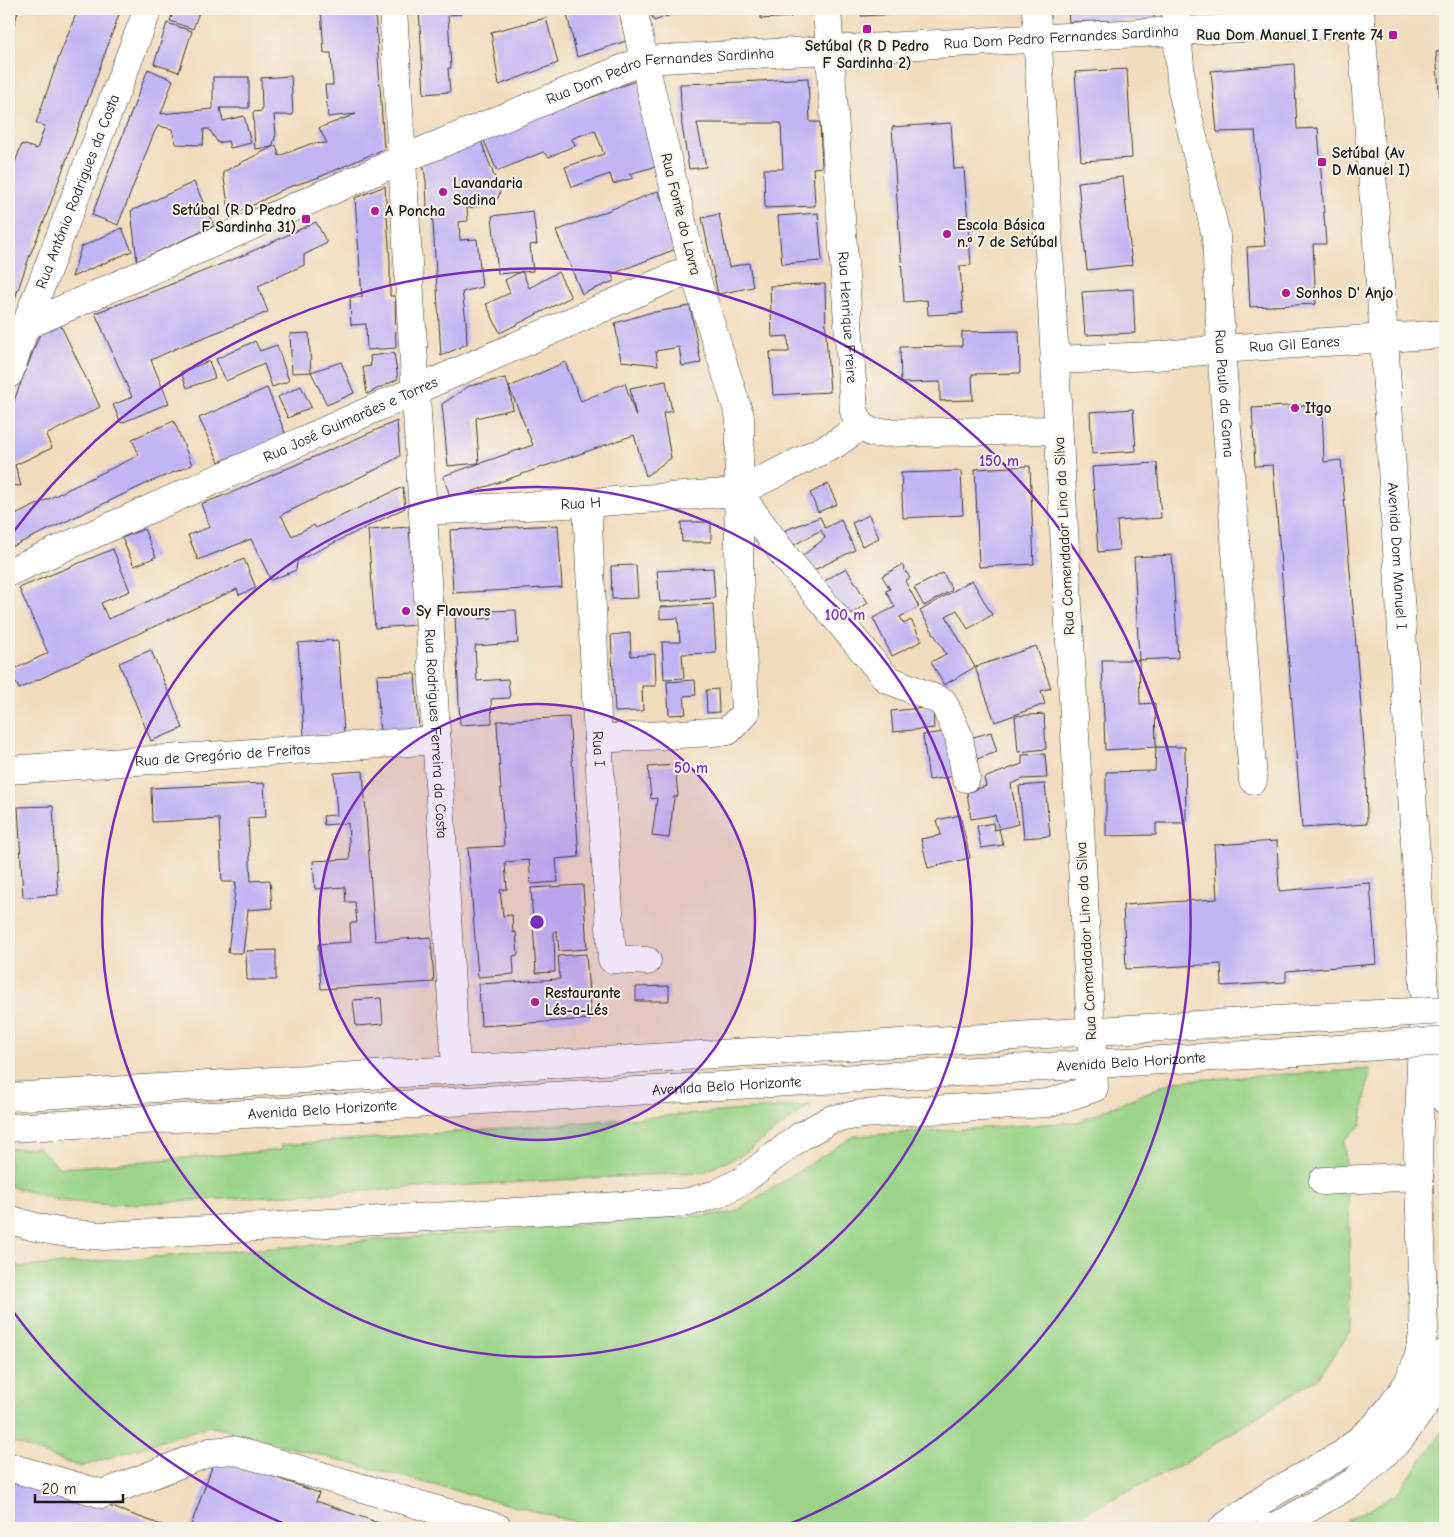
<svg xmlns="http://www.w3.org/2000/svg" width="1454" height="1537" viewBox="0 0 1454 1537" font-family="'Comic Neue',sans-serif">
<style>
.green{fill:#9ad488;stroke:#5b7852}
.building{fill:#c2b5f4}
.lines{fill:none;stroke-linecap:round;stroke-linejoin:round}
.minor-casing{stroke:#3c3934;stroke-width:29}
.major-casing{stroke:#3c3934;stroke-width:29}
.minor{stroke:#fff;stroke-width:28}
.major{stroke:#fff;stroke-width:28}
.minor-bridge-casing{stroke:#3c3934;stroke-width:29;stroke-linecap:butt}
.minor-bridge{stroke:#fff;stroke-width:28}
.ring{fill:none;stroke:#7b2cbf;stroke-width:2.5}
.poi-dot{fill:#b5179e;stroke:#f7f3e8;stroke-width:2}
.labels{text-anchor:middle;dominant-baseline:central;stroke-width:4;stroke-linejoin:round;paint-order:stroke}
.poi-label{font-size:15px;font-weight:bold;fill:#1c1c1c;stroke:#f7f3e8;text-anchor:start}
.street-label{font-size:15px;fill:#1c1c1c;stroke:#f7f3e8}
.centre{fill:#7b2cbf;stroke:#f7f3e8;stroke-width:2.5}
.ring-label{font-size:15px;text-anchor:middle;font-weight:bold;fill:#7b2cbf;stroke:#f7f3e8;stroke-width:4;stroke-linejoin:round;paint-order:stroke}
</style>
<rect width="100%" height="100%" fill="#f7f3e8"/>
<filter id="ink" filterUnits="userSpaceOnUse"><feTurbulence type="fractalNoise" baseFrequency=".02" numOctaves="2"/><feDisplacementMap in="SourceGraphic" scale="10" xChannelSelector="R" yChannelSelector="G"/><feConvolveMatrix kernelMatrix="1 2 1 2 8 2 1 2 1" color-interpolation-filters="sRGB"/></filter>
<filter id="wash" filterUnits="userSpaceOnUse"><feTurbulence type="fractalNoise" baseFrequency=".0096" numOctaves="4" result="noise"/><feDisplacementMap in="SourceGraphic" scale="20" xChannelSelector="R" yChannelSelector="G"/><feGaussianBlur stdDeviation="1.12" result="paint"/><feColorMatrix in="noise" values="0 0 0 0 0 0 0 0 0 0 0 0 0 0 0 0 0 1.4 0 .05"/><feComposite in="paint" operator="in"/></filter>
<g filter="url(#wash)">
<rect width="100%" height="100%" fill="#f2dcbe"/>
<!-- green -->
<path class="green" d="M1370,1069L1361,1125L1344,1140L1349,1205L1350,1332L1320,1376L1187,1462L1053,1528H589L590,1526L209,1426L80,1467L9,1441V1264L21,1267L733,1213L854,1136L1077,1122L1174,1081Z
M811,1105L740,1156L703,1172L112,1205L61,1201L9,1186V1149L38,1147L60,1168L281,1150V1145Z
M1445,1428V1528H1333L1397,1494Z"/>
<g id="blocks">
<!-- building -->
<path class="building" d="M9,9H19L9,40Z
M78,9H121L46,216L30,255L14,301L9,303V223L16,204L9,201V178L22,144L37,149L45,126L36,123L59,57Z
M174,9H200L193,29L170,21Z
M321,9H375L384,149L317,178L286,188L230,217L223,172L272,147L255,149L253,112L262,111L261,78L291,76L293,115H274L276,134L272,147L276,145L279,156L310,144L327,143L319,128L356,114L328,117L325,85H333L331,53H324Z
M419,9H461V14L448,15L451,68H448L450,92L424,94Z
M585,9H619L626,41L577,57L567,14Z
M649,9H680L681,11L654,21Z
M761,9H791V17L761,19Z
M861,9H899V14L861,16Z
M967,9H1009V11L967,13Z
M1068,9H1154V19L1069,22Z
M546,18L558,63L499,85L491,32Z
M167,23L192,31L179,72L154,64Z
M1445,51V153H1444L1436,52Z
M1294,64L1297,129L1318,128L1326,244H1313L1316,304L1250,307L1247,247L1265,246L1255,131L1217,132L1211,71Z
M148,69L173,80L161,114L213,109V77H249V108H220L223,121L244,116L251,143L230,148L228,141L218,143L209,129H204L203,145L176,144L172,129L158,126L154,133L118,225L92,215Z
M1127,69L1132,158L1081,161L1075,72Z
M808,78L810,122H820L822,167L813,168L815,206L765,208L764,169H783L781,123H697L706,167L689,169L682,126L680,84L742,82Z
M638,80L661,165L629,174L633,178L613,184L610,174L572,187L565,167L604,154L595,130L571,139L576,145L549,157L543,152L497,171L483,138Z
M951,123L954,169L964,168L971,265L960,266L963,313L928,315L927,300L904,302L892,127Z
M480,138L500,192L498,198L478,206L467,208L468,221L459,222L460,240L477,239L482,287L462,292L466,320L467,344L441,356L433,223L431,209L427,210L426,181L423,164Z
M1123,177L1132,265L1087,270L1078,182Z
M194,182L214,226L137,261L131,211Z
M385,186L390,261V296H395L396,348L367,350L366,324L351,325L350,297H362L355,198Z
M658,191L681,247L612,274L614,281L582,294L556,231Z
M533,211L537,244L530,245L533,271L498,274L492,216Z
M818,213L822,261L782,264L778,216Z
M719,214L729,267L749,263L753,287L718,294L702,218Z
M316,222L327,243L304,255V265L258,286L268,312L177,348L151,360L169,403L121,423L113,405L132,397L95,313L154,291L244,255Z
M122,228L132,251L72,277L81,247Z
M522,271L529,288L558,272L571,297L500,333L486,304L510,293L505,280Z
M825,284L826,335L830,392L773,395L770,352H789L788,336L772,337L770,286Z
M1133,289L1135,333L1085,335L1082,292Z
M690,306L701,363L682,366L679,347L656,351L658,365L621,361L615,323L649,313Z
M59,322L100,407L46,435L52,448L15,465L21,486L9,485V420L15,398L41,331Z
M1019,331L1020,373L972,374L973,400L940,401V382L901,383L900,347L962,346V332Z
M309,333L311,372L292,373L290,334Z
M255,341L260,351L277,345L289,381L272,387L264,364L226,381L216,359Z
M394,353L398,379L367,394L363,367L371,366L370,356Z
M209,361L215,378L187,388L181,372Z
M341,362L354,393L327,405L311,372Z
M565,362L581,401L625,383L636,417L630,388L666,381L672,411L663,413L671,458L646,476L634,435L451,499L443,476L533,445L509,387L513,409L476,418L479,463L448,466L442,404L469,386L505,378L509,387Z
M301,386L311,407L288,418L278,397Z
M267,388L286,435L219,462L199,418Z
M1322,404L1324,462L1341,460L1366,769L1367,824L1302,828L1273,465L1255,466L1252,408Z
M1133,409L1136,451L1092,454L1090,412Z
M174,421L192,465L150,482L9,548V518L139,455L132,439Z
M397,421L400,456L377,469L281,515L292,536L314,525L316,528L403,487L405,508L297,561L296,570L271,580L251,539L198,560L188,535L210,527L201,504L233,492Z
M1157,463L1161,518L1117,521L1119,550L1098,552L1092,467Z
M1030,466L1034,564L979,567L975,469Z
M961,471L963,515L903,518L901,473Z
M828,484L837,504L818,512L810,493Z
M869,515L879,538L862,546L852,523Z
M820,517L825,528L841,520L855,550L812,571L801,557L825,538L821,530L792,546L783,531Z
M681,522H711V542H682Z
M558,525L562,587L453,593L450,530Z
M409,527L417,625L375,628L368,530Z
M144,529L156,557L134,566L122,538Z
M113,549L130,591L101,603L108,619L244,559L256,588L239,595L237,589L56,671L19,689L10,671L48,653L19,588Z
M1172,555L1178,658L1139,660L1134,557Z
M636,565L638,598L612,599L611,566Z
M902,565L910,578L905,581L919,607L900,617L904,624L911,620L922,641L892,656L873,618L895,607L886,591L890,589L882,576Z
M713,568L715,598L660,602L657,571Z
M846,568L868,603L846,617L823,582Z
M943,573L952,590L924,606L914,588Z
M972,580L992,615L968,629L957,610L946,616L975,667L944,685L931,662L946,654L920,611Z
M713,604L716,653L682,654L684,678L664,679L662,642H680L678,618L660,619V607Z
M516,610L518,643L475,646L477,681L508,679L510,698L491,699L492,723L460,725L455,616L480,615V619L491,618V611Z
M630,633L631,656L655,654L656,686H642L643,711L615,712L611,635Z
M338,640L344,733L304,736L298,643Z
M1036,646L1051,688L1041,691L1045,704L995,722L975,667Z
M151,650L183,728L151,741L119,663Z
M1102,660H1139L1140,704L1155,703L1156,747L1105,750Z
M415,673L419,730L380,732L377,675Z
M695,680L696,695L684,696L686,714L669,715L667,682Z
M718,689L719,712L707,713L706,690Z
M933,707L934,728L893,732L891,711Z
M1044,714L1046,749L1018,752L1015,716Z
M569,717L579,857L556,859L558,882L531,884L529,860L505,862L507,889L500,890L503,916L512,915L513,933L516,932L518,955L513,956L514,974L478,977L468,848L504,846L497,721Z
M951,731L956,776L929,780L923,735Z
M991,732L997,752L977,759L970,738Z
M1156,747H1185L1186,823H1156V835L1106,836V772L1155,771Z
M1045,754L1047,778L1023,779L1011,784L1018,824L999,829L1003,845L981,848L977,826L993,823L994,830L999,829L995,815L971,819L967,792L986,786L984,778L1022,764V755Z
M675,765L678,796L674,797L669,838L652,836L657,798L651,799L648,767Z
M363,771L375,941L431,937L434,982L321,989L318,944L351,942L350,923H357L355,902H346L345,887L315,889L313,861L350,859L348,823L324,825L323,816L337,815L334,773Z
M264,783L266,817L248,818L251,881L270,880L272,908L248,910L243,953H228L236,882H222L219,819L152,822L151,788Z
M1045,784L1050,836L1024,838L1019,786Z
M53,806L58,895L23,897L18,807Z
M960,815L970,858L928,868L921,839L941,835L937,820Z
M1277,841L1279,891L1370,883L1376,964L1286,971V982L1222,986L1221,964L1126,969L1123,905L1217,899L1214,845Z
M583,885L587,949L559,951L557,931H554L555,972L536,973L531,888Z
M276,950V980H247L246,951Z
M586,954L591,1019L481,1026L479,984L560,979L558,956Z
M669,986V1001H636V987Z
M381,998L383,1024L356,1026L353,1000Z
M216,1456L319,1493L316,1501L393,1528H190Z
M9,1470L170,1528H9Z"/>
</g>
</g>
<g filter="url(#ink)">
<use href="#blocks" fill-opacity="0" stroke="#3c3934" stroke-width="1"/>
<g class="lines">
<defs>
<g id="minor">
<path id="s1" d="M393,9L456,1069"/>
<path id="s2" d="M827,9L854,411L861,426L873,433L1058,430"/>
<path id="s3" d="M1175,9L1182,90L1216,236L1221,349L1253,780"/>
<path id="s4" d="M9,333L403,159L644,60L1177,31L1361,23"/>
<path id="s5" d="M1054,360L1156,356L1221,349L1445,334"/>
<path id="s6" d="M9,374L25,327L148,9"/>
<path d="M738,492L787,559L887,679L943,702L959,737L966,778"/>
<path d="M738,492L835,444L861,426"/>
<path id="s7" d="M587,503L598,739L612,959L647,961"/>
<path id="s8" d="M423,511L587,503L738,492L740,443V417L693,268L644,60L633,9"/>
<path id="s9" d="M9,572L416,390L693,268"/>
<path d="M598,739L728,731L745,713L740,603L738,492"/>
<path id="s10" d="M9,770L437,740"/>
<path d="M9,1097L1295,1019"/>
<path id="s11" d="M9,1128L1297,1052"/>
<path d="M1323,1181L1419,1176"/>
<path d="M9,1219C43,1231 68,1234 105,1236L689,1202L717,1194L742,1181L801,1136L832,1119L862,1114L1048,1103L1094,1088L1036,9"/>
<path d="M9,1467L103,1494L210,1452L233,1450L498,1528"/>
</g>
<g id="major">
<path id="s12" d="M1360,9L1384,338L1424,989L1445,1100"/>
<path d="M1223,1528L1273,1493L1343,1454L1374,1427L1392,1406L1408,1383L1418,1359L1424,1330L1418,1153L1422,1035"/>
<path d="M1269,1528L1285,1522L1354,1482L1400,1439L1434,1392L1445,1353"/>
</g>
</defs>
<!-- minor casing -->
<use href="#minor" class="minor-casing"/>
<!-- major casing -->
<use href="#major" class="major-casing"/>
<!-- minor -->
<use href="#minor" class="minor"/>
<!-- major -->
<use href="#major" class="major"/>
<defs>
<path id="minor-bridge" d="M1295,1019L1445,1010
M1297,1052L1445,1041"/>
</defs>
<!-- minor-bridge casing -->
<use href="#minor-bridge" class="minor-bridge-casing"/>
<!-- minor-bridge -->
<use href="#minor-bridge" class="minor-bridge"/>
</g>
</g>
<!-- distance rings -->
<circle cx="537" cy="922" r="218" fill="#7b2cbf" fill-opacity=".12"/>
<g class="ring">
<circle cx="537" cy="922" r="218"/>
<circle cx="537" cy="922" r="435"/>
<path d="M292 1527A653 653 0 0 1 12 1310M12 534A653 653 0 1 1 782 1527"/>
</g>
<!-- markers -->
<g class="poi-dot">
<rect x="862" y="24" width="10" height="10" rx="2.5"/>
<rect x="1388" y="30" width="10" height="10" rx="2.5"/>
<rect x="1317" y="157" width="10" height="10" rx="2.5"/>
<circle cx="443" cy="192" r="5"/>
<circle cx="375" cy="211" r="5"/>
<rect x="301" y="214" width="10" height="10" rx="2.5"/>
<circle cx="947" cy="234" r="5"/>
<circle cx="1286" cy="293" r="5"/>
<circle cx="1295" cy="408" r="5"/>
<circle cx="406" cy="611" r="5"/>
<circle cx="535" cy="1002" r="5"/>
</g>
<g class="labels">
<!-- poi labels -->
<g class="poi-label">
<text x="1383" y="35" text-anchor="end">Rua Dom Manuel I Frente 74</text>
<text x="867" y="46" text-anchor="middle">Setúbal (R D Pedro<tspan x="867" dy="17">F Sardinha 2)</tspan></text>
<text x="1332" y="153">Setúbal (Av<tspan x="1332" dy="17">D Manuel I)</tspan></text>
<text x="453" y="183">Lavandaria<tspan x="453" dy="17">Sadina</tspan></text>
<text x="296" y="210" text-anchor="end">Setúbal (R D Pedro<tspan x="296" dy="17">F Sardinha 31)</tspan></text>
<text x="385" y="211">A Poncha</text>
<text x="957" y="225">Escola Básica<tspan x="957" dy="17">n.º 7 de Setúbal</tspan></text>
<text x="1296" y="293">Sonhos D' Anjo</text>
<text x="1305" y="408">Itgo</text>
<text x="416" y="611">Sy Flavours</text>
<text x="545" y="993">Restaurante<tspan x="545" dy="17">Lés-a-Lés</tspan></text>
</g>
<!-- street labels -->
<g class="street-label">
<text stroke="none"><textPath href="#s4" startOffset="1109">Rua Dom Pedro Fernandes Sardinha</textPath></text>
<text stroke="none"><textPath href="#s4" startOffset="704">Rua Dom Pedro Fernandes Sardinha</textPath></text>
<text stroke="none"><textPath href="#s6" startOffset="195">Rua António Rodrigues da Costa</textPath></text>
<text transform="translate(681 214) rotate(76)">Rua Fonte do Lavra</text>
<text stroke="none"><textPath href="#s2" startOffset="309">Rua Henrique Freire</textPath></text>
<text stroke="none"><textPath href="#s5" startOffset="241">Rua Gil Eanes</textPath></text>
<text stroke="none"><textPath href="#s3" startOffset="389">Rua Paulo da Gama</textPath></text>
<text stroke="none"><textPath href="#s9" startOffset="374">Rua José Guimarães e Torres</textPath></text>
<text stroke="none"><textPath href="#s8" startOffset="158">Rua H</textPath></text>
<text transform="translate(1064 536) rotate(-93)">Rua Comendador Lino da Silva</text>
<text stroke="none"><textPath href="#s12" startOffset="548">Avenida Dom Manuel I</textPath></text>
<text stroke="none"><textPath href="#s1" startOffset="726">Rua Rodrigues Ferreira da Costa</textPath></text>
<text stroke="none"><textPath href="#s7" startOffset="246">Rua I</textPath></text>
<text stroke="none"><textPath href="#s10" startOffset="214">Rua de Gregório de Freitas</textPath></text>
<text transform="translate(1086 941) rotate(-93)">Rua Comendador Lino da Silva</text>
<text stroke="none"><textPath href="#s11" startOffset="1124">Avenida Belo Horizonte</textPath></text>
<text stroke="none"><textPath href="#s11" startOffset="719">Avenida Belo Horizonte</textPath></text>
<text stroke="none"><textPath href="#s11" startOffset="314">Avenida Belo Horizonte</textPath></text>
</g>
</g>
<circle cx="537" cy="922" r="8" class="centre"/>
<g class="ring-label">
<text x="999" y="466">150 m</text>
<text x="845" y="620">100 m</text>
<text x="691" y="773">50 m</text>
</g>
<!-- margin -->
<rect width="1454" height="1537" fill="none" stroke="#f7f3e8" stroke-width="30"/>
<!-- scale -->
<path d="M35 1494v8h88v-8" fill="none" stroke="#1c1c1c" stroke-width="2.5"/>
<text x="42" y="1494" font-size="15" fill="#1c1c1c" stroke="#f7f3e8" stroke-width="4" paint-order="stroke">20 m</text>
</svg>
